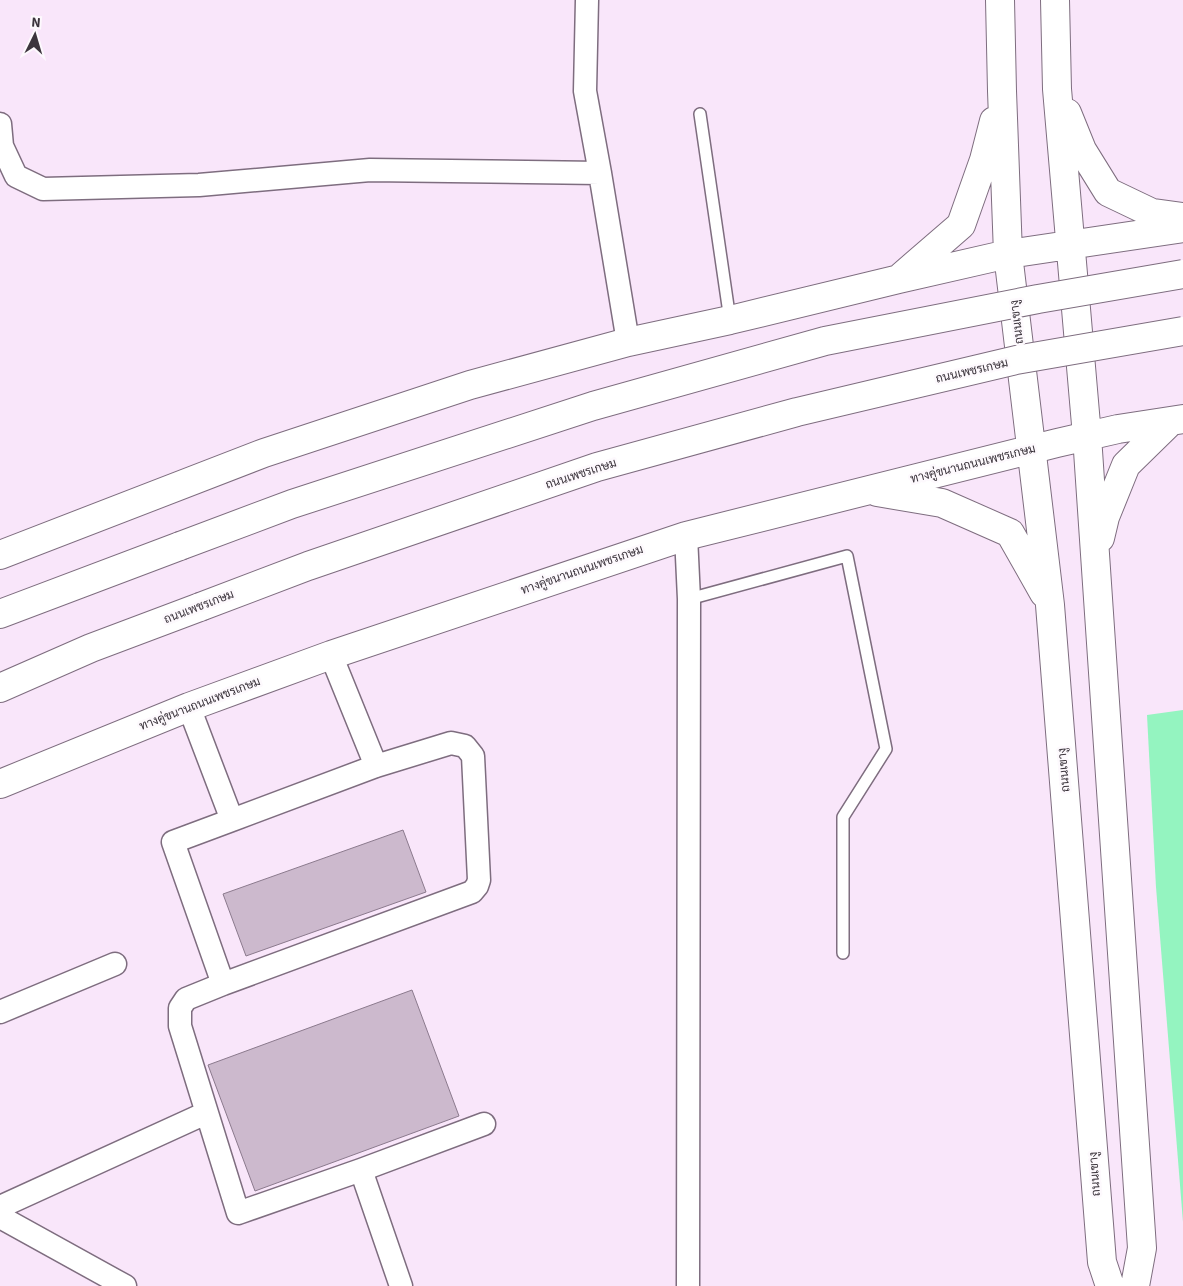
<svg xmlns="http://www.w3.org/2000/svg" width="1183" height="1286" viewBox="0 0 1183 1286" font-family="'Source Sans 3',Sarabun,sans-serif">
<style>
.green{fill:#94f4c0}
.building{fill:#ccb9cd;stroke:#8b7a8d}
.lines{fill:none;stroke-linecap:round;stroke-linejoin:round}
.lane-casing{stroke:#7e6d7f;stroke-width:14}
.street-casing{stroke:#7e6d7f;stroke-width:25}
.secondary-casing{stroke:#7e6d7f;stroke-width:30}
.highway-casing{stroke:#7e6d7f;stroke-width:30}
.lane{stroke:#fff;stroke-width:11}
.street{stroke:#fff;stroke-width:22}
.secondary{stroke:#fff;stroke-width:28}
.highway{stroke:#fff;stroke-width:28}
.highway-bridge-casing{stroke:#7e6d7f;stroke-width:30;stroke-linecap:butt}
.highway-bridge{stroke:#fff;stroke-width:28}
.labels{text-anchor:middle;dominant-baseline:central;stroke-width:5;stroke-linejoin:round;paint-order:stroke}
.street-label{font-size:12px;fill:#3c353d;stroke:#fdf9fd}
</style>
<rect width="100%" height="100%" fill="#f9e6fa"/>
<!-- green -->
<path class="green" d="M1183,710V1222L1156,887L1147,715Z"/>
<!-- building -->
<path class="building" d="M403,830L426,892L246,956L223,894Z
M412,990L459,1116L255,1191L208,1065Z"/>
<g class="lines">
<defs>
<path id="lane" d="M700,114L730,320
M689,599L847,556L886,749L843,817V953"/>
<path id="street" d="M587,0L585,91L600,173L628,342
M0,124L2,146L16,176L43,189L199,185L370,170L600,173
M686,536L689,599L688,1286
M331,655L376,766
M189,707L232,820L173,842L223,984L472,892L477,886L479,880L473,756L465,746L451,743L376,766L232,820
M223,984L186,999L180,1008V1026L238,1213L361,1170L484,1124
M0,1012L115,964
M361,1170L401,1286
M0,1207L206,1113
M0,1217L125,1286"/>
<path id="secondary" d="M1000,0L1002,91L1008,254L1050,605L1102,1262L1110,1286
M1055,0L1057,89L1087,436L1142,1248L1135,1286
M1067,113L1082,150L1108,192L1152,213L1183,217
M902,276L961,225L984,160L994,121
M877,492L942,503L1010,533L1044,593
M1100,538L1105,517L1126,465L1171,421
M0,555L264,453L470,385L628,342L730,320L899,279L1008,254L1183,228
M0,784L189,707L331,655L686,536L1057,443L1118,429L1183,419"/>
<path id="highway" d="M0,614L180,546
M0,688L91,648L200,607"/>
</defs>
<!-- lane casing -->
<use href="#lane" class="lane-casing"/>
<!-- street casing -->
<use href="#street" class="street-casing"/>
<!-- secondary casing -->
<use href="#secondary" class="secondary-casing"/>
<!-- highway casing -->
<use href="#highway" class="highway-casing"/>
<!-- lane -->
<use href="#lane" class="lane"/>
<!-- street -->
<use href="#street" class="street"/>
<!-- secondary -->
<use href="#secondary" class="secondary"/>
<!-- highway -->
<use href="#highway" class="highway"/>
<defs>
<path id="highway-bridge" d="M180,546L292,504L593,406L825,341L1038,299L1183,274
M200,607L308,566L597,467L797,412L1016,360L1183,331"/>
</defs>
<!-- highway-bridge casing -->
<use href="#highway-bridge" class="highway-bridge-casing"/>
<!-- highway-bridge -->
<use href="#highway-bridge" class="highway-bridge"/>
</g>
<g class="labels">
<!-- street labels -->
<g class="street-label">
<text transform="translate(1017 322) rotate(-97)">ถนนเขางู</text>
<text transform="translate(972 371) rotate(-13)">ถนนเพชรเกษม</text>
<text transform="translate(973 464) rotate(-14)">ทางคู่ขนานถนนเพชรเกษม</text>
<text transform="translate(581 474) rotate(-18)">ถนนเพชรเกษม</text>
<text transform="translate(582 570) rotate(-19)">ทางคู่ขนานถนนเพชรเกษม</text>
<text transform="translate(199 607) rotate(-21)">ถนนเพชรเกษม</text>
<text transform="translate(200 704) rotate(-21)">ทางคู่ขนานถนนเพชรเกษม</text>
<text transform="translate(1064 770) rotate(-95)">ถนนเขางู</text>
<text transform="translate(1095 1174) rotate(-94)">ถนนเขางู</text>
</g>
</g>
<!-- north arrow -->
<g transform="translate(35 35) rotate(5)" stroke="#fdf9fd" stroke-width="4" paint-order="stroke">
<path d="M0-4L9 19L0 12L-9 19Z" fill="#3c353d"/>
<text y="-8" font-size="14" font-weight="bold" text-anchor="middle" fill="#3c353d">N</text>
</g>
</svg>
